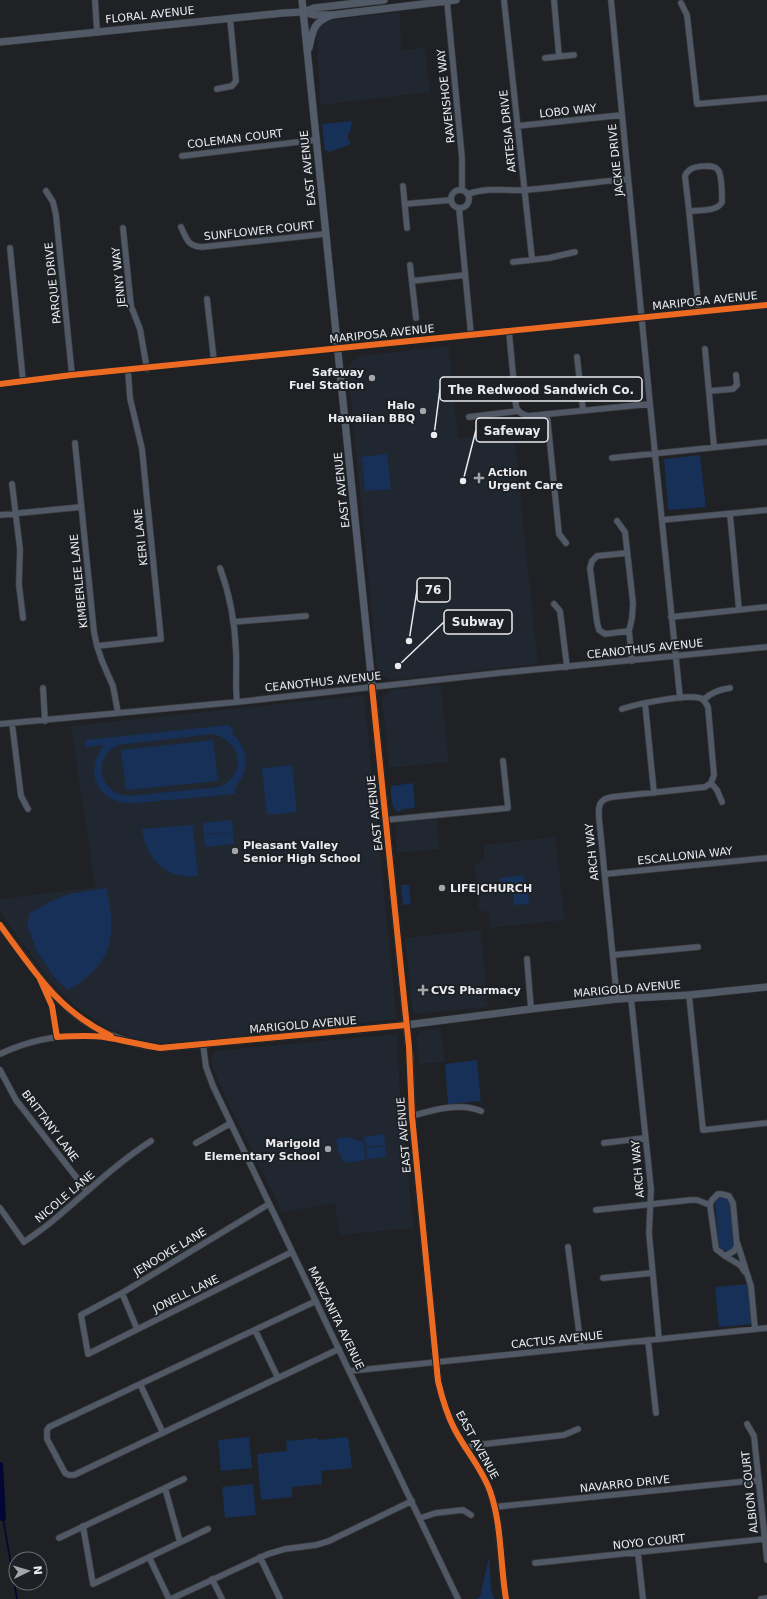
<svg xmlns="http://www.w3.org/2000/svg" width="767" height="1599" viewBox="0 0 767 1599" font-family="'DejaVu Sans',sans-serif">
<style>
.built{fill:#212730}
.green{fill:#163057;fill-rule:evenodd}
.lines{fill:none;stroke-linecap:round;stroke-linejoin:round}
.stream{stroke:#030534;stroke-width:1.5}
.canal{stroke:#030534;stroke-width:6}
.minor-casing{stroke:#3c3d40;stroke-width:7}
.tertiary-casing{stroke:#3c3d40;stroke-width:8}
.secondary-casing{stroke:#3c3d40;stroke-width:8}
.minor{stroke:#515966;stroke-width:5.5}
.tertiary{stroke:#515966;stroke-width:7}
.secondary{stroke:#525c6a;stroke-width:7}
.cycleway-casing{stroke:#1d2126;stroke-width:8}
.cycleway{stroke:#ed6a23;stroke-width:6}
.poi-dot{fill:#a3a5a9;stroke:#1d2126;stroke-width:1.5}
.labels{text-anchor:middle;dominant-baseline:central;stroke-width:4;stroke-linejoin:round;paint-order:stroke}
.street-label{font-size:11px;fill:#eaecf0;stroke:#1d2126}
.poi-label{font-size:11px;font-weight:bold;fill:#eaecf0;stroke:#1d2126;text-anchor:start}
.leader{fill:none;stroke:#eaecf0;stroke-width:1.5}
.callout-dot{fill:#eaecf0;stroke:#1d2126;stroke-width:1.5}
.callout{fill:#1d2126;stroke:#eaecf0;stroke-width:1.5}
.callout-label{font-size:12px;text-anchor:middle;font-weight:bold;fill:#eaecf0}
</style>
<rect width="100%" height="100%" fill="#1f2124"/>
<!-- built -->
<path class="built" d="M399,12L402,50L425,48L430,92L320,105L317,36L318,28L323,21Z
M449,346L458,438L514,433L538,664L391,680L382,676L377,668L348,370L352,361L359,356Z
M441,685L449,762L389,768L382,700L391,690Z
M364,695L397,1019L211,1039L156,1043L133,1038L106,1027L75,1006L49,980L0,912V899L95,887L71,726Z
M437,819L440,849L397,853L395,829L397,825L401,822Z
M555,837L565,920L490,928L488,913L477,909L479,895L477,878L473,867L484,858V845Z
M481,930L488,1007L413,1014L405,938Z
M441,1028L445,1062L419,1064L416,1038L421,1031Z
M397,1034L400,1097L414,1228L339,1235L335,1203L282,1212L226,1098L213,1068L211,1058L216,1051Z"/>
<!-- green -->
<path class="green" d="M352,121L350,133L348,134V141L351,140L349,145L329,152L325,150L322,124Z
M387,454L391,489L365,491L362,457Z
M700,455L706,507L669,510L668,508L664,460L665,459Z
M229,725L234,732H230C244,743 250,761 242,777C238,784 235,785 235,794L136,803C99,806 82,773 104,745L86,747L85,740ZM212,734C242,740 248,774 219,787L128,796C98,792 92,759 118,745Z
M213,740L218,781L126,790L121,750Z
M292,765L297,812L267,815L262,768Z
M413,783L415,808L403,809L398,812C390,807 391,794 391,786Z
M232,820L233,832L204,834L203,823Z
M192,825L193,827L198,876C166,880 146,859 142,829Z
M233,832L234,844L205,847L204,835Z
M524,875L526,890L501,892L499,878Z
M401,885H409L411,904L403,905Z
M106,888C118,935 112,966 68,990L54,977L37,952L27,925L30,913L51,901L69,894Z
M528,892L529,904L514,905L513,894Z
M477,1060L481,1101L448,1104L445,1064Z
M384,1134L385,1145L365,1147L364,1137Z
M345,1137L361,1141L363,1143L366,1160L344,1163L338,1150L336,1140L339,1138Z
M385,1146L386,1157L367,1159L366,1148Z
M721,1196L728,1198L730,1203L734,1245C730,1252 723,1253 719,1246L715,1203L717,1199Z
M748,1284L752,1324L719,1327L715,1287Z
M249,1437L252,1468L221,1471L218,1440Z
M348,1437L352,1468L321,1471L322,1484L292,1487V1497L261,1500L257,1454L287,1451L286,1441L318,1438V1440Z
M253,1484L256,1515L225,1518L222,1487Z
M489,1556L491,1589L494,1599H476L480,1597Z"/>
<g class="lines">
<!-- stream -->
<path class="stream" d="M3,1518L17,1599"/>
<!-- canal -->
<path class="canal" d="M0,1465L3,1518"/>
<defs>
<path id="minor" d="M95,0L97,31
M504,0L532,259
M554,0L559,56
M611,0L650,404L680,698
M447,1L462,158V189
M681,3L687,15L697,104L767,98
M545,58L574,55
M217,89L232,86L236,81L230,18
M517,126L622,115
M182,156L315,140
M403,186L407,228
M451 199a9 9 0 1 1 18 0a9 9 0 1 1-18 0Z
M46,191L53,202L56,215L72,375
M468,194C487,187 507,191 526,190C560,187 594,182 628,179
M405,204L451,200
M459,208L471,335
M689,211L685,176C686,173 688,171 691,169C696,166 714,164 718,170C722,175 722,195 722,202C717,212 699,210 689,211L699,312
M181,227C187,239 187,246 202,247L325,234
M123,228L131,306L140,329L147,369
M10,248L23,381
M513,262L549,258L575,252
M410,265L416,318
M412,281L465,275
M207,299L214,361
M509,332L516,406C518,412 521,414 528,416L650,404
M705,349L714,447
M577,357L583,410
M0,384L72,375L767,305
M709,391L733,389L737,385L736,375
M547,414L559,534L566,543
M469,417L518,411
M75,443L94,632L97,646L102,661L113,686L118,713
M612,458L767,442
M12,484L20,549L19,585L23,618
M730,514L739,610
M0,515L81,507
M662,520L767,510
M617,521L625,532L633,603L632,618L629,631L632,661
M627,553L597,556L592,561L590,568L597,622L599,630L605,634L629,631
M220,568C230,595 235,623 236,652C237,669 235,685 237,702
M554,604L560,611L567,667
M671,617L767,607
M233,622L306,616
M97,646L161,639L142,449L130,398L128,370
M43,688L45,721
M703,700C712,692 719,690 730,688
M645,703L654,793
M12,723L21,796L28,809
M0,724L237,702L499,673L767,647
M711,783L717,790L722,802
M386,820L508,808L503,761
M605,874L767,858
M613,955L698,947
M527,959L531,1009
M43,984L52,1006L57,1037
M689,995L703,1130L767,1123
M631,998L651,1189L649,1233L659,1339
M617,999L599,818C598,806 599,799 612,797L705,787L711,783L714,775L708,707C706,703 704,699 700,698C686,694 636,704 622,709
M203,1044L206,1067L213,1086L458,1599
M0,1054C36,1037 76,1032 115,1039
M0,1070L16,1100L87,1191
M412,1116C433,1110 460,1102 481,1111
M196,1143L231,1123
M604,1143L645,1138
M718,1194H721L729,1196L733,1203L737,1246L734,1251L725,1256L716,1249L710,1205L712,1200Z
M269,1204L122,1293L81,1315L88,1354L292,1252
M0,1208L24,1242C35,1234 46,1227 56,1218C87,1192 117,1163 151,1141
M596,1210L691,1200H697L710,1205
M737,1242L751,1286L755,1329
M568,1247L581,1347
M725,1256L740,1265L745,1272
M603,1278L652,1273
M122,1293L137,1329
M316,1301L49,1427L47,1430V1439L65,1473L69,1475H74L339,1349
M255,1330L278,1378
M648,1340L656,1413
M350,1371L767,1328
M140,1384L163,1433
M747,1424L754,1436L767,1560
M465,1448L476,1445L564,1435L578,1429
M165,1488L180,1542
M494,1507L759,1480
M420,1518L436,1513L463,1510L471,1515
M83,1526L93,1584L208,1529
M59,1538L184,1479
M638,1553L643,1599
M149,1557L169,1599
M260,1557L280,1599
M535,1563L765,1539
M212,1579L222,1599
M171,1599L268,1554L285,1549L316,1545L329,1541L412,1501
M761,1599L767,1598"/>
<path id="tertiary" d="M303,12L314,8L384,0
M0,42L283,13L303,12L315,15H332L456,0
M0,925C47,987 75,1038 160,1048L406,1025L531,1009L617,999L689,995L767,987"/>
<path id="secondary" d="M302,0L387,832L410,1058L412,1116L438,1381C442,1398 447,1415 455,1430C466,1451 482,1469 490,1491C502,1525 500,1564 506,1599
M309,48C313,30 313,22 332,15"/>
</defs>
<!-- minor casing -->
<use href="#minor" class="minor-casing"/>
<!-- tertiary casing -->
<use href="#tertiary" class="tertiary-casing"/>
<!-- secondary casing -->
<use href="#secondary" class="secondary-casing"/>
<!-- minor -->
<use href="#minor" class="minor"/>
<!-- tertiary -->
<use href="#tertiary" class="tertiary"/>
<!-- secondary -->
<use href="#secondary" class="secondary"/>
<defs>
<path id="cycleway" d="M0,384L72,375L767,305
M372,687L409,1047L412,1116L438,1381C442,1398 447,1415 455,1430C466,1451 482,1469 490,1491C502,1525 500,1564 506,1599
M0,925C34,971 57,1010 111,1036
M40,979L52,1006L57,1037C72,1036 89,1035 104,1037C123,1040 141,1045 160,1048L406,1025"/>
</defs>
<!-- cycleway casing -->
<use href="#cycleway" class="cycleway-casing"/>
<!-- cycleway -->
<use href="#cycleway" class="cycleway"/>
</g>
<!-- markers -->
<g class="poi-dot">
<circle cx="372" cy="378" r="4"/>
<circle cx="423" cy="411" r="4"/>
<path d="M477 472h4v4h4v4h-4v4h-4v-4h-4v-4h4z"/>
<circle cx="235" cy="851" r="4"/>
<circle cx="442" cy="888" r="4"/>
<path d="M421 984h4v4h4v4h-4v4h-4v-4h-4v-4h4z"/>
<circle cx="328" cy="1149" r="4"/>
</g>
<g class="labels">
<!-- street labels -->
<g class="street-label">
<text transform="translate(150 15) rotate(-6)">FLORAL AVENUE</text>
<text transform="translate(446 96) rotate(-96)">RAVENSHOE WAY</text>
<text transform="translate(568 111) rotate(-6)">LOBO WAY</text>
<text transform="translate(508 131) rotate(-96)">ARTESIA DRIVE</text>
<text transform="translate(235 139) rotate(-7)">COLEMAN COURT</text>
<text transform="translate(616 160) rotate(-96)">JACKIE DRIVE</text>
<text transform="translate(308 168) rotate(-96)">EAST AVENUE</text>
<text transform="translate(259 231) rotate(-6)">SUNFLOWER COURT</text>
<text transform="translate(119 277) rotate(-96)">JENNY WAY</text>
<text transform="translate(53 283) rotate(-96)">PARQUE DRIVE</text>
<text transform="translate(705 301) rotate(-6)">MARIPOSA AVENUE</text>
<text transform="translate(382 334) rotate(-6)">MARIPOSA AVENUE</text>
<text transform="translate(342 490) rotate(-96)">EAST AVENUE</text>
<text transform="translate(141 537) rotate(-96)">KERI LANE</text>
<text transform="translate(79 581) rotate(-96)">KIMBERLEE LANE</text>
<text transform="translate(645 649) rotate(-6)">CEANOTHUS AVENUE</text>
<text transform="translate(323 682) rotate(-6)">CEANOTHUS AVENUE</text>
<text transform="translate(375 813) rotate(-96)">EAST AVENUE</text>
<text transform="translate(592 852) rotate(-96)">ARCH WAY</text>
<text transform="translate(685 856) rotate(-6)">ESCALLONIA WAY</text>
<text transform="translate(627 989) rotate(-5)">MARIGOLD AVENUE</text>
<text transform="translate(303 1025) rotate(-5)">MARIGOLD AVENUE</text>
<text transform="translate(50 1126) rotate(53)">BRITTANY LANE</text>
<text transform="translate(404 1135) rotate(-95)">EAST AVENUE</text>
<text transform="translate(638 1169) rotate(-95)">ARCH WAY</text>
<text transform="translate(65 1197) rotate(-40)">NICOLE LANE</text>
<text transform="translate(170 1252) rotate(-31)">JENOOKE LANE</text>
<text transform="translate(186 1294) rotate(-26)">JONELL LANE</text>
<text transform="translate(336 1318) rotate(64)">MANZANITA AVENUE</text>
<text transform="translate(557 1340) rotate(-6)">CACTUS AVENUE</text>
<text transform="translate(477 1445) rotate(61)">EAST AVENUE</text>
<text transform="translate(625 1484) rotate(-6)">NAVARRO DRIVE</text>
<text transform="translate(750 1492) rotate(-96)">ALBION COURT</text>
<text transform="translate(649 1542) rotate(-6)">NOYO COURT</text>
</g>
<!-- poi labels -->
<g class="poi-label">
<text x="364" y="372" text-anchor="end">Safeway<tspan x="364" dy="13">Fuel Station</tspan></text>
<text x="415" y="405" text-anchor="end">Halo<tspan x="415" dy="13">Hawaiian BBQ</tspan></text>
<text x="488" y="472">Action<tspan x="488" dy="13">Urgent Care</tspan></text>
<text x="243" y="845">Pleasant Valley<tspan x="243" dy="13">Senior High School</tspan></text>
<text x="450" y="888">LIFE|CHURCH</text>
<text x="431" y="990">CVS Pharmacy</text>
<text x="320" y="1143" text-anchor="end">Marigold<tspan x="320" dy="13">Elementary School</tspan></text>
</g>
</g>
<!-- callouts -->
<path class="leader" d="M434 435L440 389M463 481L476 430M409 641L417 590M398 666L444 622"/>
<g class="callout-dot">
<circle cx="434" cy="435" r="4"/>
<circle cx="463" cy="481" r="4"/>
<circle cx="409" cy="641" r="4"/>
<circle cx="398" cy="666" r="4"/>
</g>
<g class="callout">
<rect x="440" y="377" width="202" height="24" rx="4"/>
<rect x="476" y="418" width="72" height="24" rx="4"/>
<rect x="417" y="578" width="33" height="24" rx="4"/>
<rect x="444" y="610" width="68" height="24" rx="4"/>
</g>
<g class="callout-label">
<text x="541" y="394">The Redwood Sandwich Co.</text>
<text x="512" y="435">Safeway</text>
<text x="433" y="594">76</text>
<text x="478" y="626">Subway</text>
</g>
<!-- north arrow -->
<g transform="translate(28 1571) rotate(85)"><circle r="19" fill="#1d2126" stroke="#6f7277"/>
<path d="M0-3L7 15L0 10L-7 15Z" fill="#a3a5a9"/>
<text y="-6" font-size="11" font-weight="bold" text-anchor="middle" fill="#eaecf0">N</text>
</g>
</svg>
